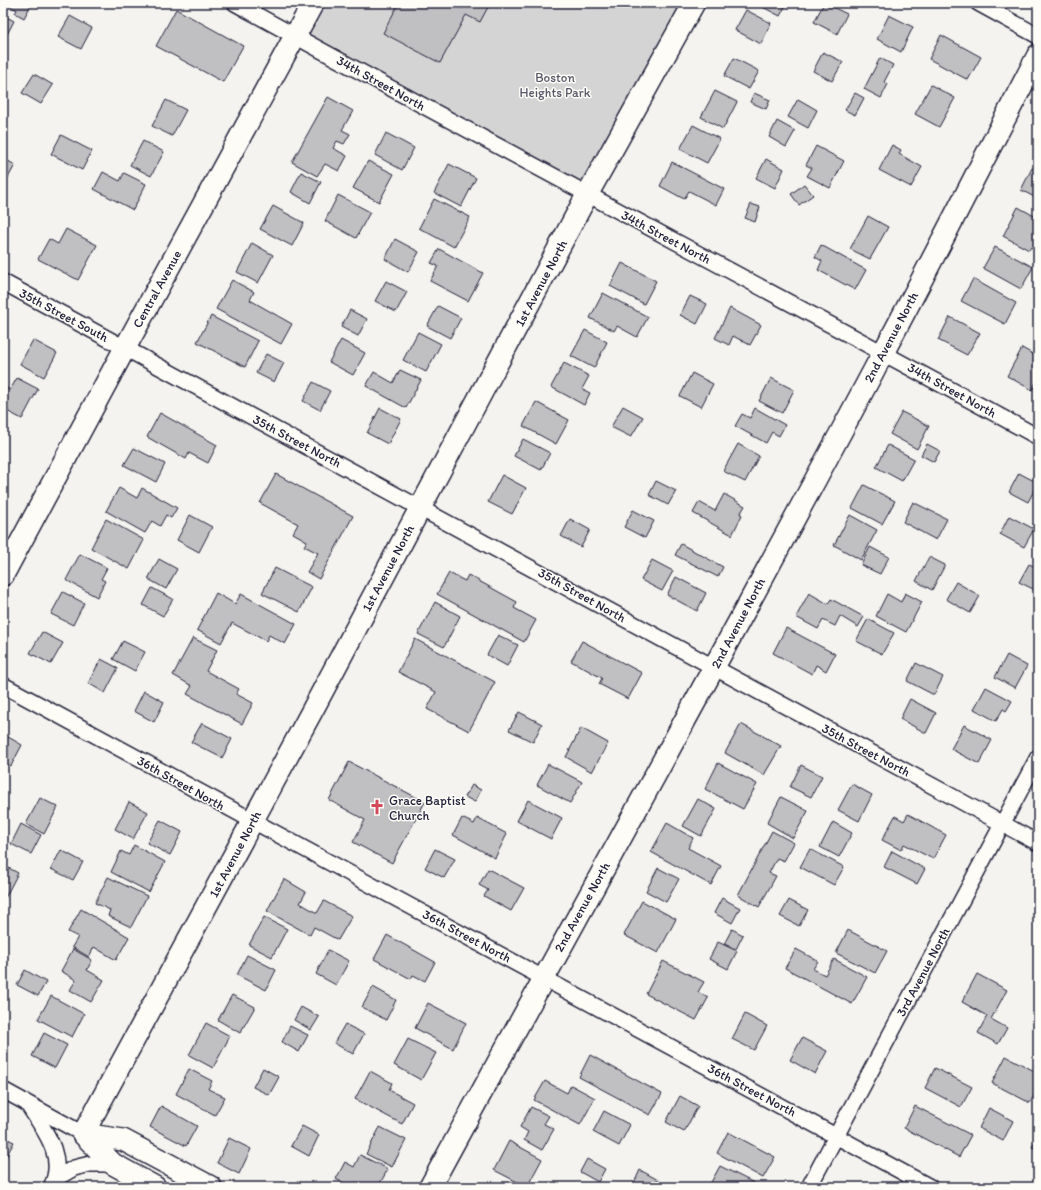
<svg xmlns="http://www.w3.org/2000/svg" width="1041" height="1190" viewBox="0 0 1041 1190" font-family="Itim,sans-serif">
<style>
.green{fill:#d5d4d5;stroke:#7c7b88}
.building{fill:#c0bfc2;stroke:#22223b}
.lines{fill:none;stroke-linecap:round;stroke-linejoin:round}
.street-casing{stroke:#22223b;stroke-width:18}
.secondary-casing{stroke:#22223b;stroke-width:24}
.street{stroke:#fdfcf7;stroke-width:15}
.secondary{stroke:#fdfcf7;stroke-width:21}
.labels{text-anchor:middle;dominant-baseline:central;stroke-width:3;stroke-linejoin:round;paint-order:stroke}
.park-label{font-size:13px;fill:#585769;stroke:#fdfcf7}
.street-label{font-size:13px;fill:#22223b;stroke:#fdfcf7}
.poi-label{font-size:13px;fill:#22223b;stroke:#fdfcf7;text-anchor:start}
</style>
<rect width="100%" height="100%" fill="#f4f3ef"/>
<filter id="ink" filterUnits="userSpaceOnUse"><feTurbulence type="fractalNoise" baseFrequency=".025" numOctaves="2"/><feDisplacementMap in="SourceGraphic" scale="8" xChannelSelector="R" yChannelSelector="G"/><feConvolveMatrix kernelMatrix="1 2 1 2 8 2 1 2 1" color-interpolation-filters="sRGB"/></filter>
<g filter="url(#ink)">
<!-- green -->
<path class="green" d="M313,3H694L587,195L295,36Z"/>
<!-- building -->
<path class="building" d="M5,3H32L24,18L15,13L17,10Z
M399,3H484L489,5L480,22L466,15L440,63L383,33Z
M755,3H787L780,16Z
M824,3L847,14L837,34L814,22Z
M176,9L243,46L223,82L156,46Z
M746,10L771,23L761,44L735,30Z
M3,15L14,21L3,42Z
M889,15L913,27L901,52L877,39Z
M70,16L92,28L81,49L58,37Z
M941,35L981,57L968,80L929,59Z
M823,52L843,62L832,81L813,71Z
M734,58L759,71L749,89L724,76Z
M880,58L893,65L884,82L888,84L881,98L864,89Z
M34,74L53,85L41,104L22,93Z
M931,85L955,98L939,127L915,114Z
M715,91L737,102L723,129L701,117Z
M754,93L770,100L766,109L750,102Z
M855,93L864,98L855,115L845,110Z
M328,97L353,111L342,130L350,134L344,144L337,141L333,148L347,156L339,171L325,164L317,176L292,162Z
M798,99L817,110L808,128L788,117Z
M166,100L186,110L172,136L152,126Z
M777,121L795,131L786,147L769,137Z
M693,125L720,139L707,163L680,149Z
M386,133L414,148L402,170L375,155Z
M61,135L92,151L82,170L51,154Z
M143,141L164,152L151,176L130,165Z
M892,145L901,150L899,154L922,167L911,187L879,170Z
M816,146L844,161L830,188L807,176L812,168L806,165Z
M3,158L15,165L3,187Z
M766,159L784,169L775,188L756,178Z
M368,161L394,174L379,202L353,188Z
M672,162L724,189L716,205L689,191L684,199L660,186Z
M449,164L476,178L461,207L434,193Z
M1032,168L1038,171V199L1021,190Z
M103,172L120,181L124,173L146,184L133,210L94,189Z
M301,172L321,182L310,203L291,192Z
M804,184L813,195L799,205L791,194Z
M338,195L370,212L356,238L325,221Z
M434,199L470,217L454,247L419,228Z
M751,204L760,207L755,222L745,218Z
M273,206L304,223L292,246L260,229Z
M1018,207L1038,218V251L1031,247L1029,250L1003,236Z
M868,216L888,227L870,259L850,249Z
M66,229L97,245L78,280L38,259L49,239L58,244Z
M395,239L419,252L408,272L385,259Z
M252,243L273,255L258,283L237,272Z
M821,245L866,270L855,290L818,270L822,261L815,257Z
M995,247L1033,267L1021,289L983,268Z
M439,249L483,273L468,301L430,281L438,266L431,263Z
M622,263L656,281L644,304L610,286Z
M973,279L1016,303L1005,324L961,301Z
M232,280L254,292L250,300L292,324L281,344L216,309Z
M386,281L407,292L396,312L375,301Z
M603,293L648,317L637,337L617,326L614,331L590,318Z
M690,296L707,304L697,324L680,315Z
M438,306L461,318L450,338L427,326Z
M730,308L761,325L750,345L733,336L729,345L715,338Z
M350,310L367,319L358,336L341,327Z
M211,316L258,341L245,367L197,342Z
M950,317L980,333L967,355L938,340Z
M585,330L607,342L594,368L571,356Z
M418,332L441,344L426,372L403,360Z
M33,340L57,353L44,377L20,364Z
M341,340L365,353L353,375L329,362Z
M1022,348L1038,357V379L1032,390L1007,376Z
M266,354L284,363L274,382L256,373Z
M564,363L589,376L582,389L590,393L584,405L551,387Z
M400,370L421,380L406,408L366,386L374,372L393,383Z
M692,373L713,384L701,407L680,396Z
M17,378L38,389L22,419L3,409V386L10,390Z
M771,378L794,390L782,413L759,401Z
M313,382L330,391L320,410L303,401Z
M536,402L569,420L556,444L523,426Z
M623,406L643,417L631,437L611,427Z
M380,408L401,419L388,444L367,433Z
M755,408L785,425L779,436L772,432L766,443L735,426L742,414L750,418Z
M902,412L929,426L917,449L890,434Z
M160,413L217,445L208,463L189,453L186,459L147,437Z
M523,439L550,453L541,470L514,456Z
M738,444L759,456L745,482L723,471Z
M927,444L940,451L934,462L921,455Z
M888,445L914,459L902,481L876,467Z
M134,448L165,464L156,482L124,465Z
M1019,473L1038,483L1028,502L1009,492Z
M276,474L353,516L319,579L307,572L318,553L304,546L307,541L293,533L298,524L260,503Z
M502,475L526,488L512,514L488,502Z
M656,481L676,491L668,505L649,495Z
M864,485L895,501L882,524L852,508Z
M119,488L137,498L142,488L177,508L171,518L166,515L160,526L152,521L145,533L106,511Z
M724,494L745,506L740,514L742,515L732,535L693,513L699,502L715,511Z
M913,502L947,519L936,540L903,522Z
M633,510L654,521L645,538L624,527Z
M190,515L212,527L199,552L177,540Z
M850,515L877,530L861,560L834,545Z
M1009,516L1034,529L1024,547L1000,534Z
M106,519L144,540L129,569L91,548Z
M570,519L590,530L581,547L561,536Z
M681,544L723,567L718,577L675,555Z
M870,547L889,557L880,574L861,565Z
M80,554L107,568L101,579L105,581L97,597L66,580Z
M929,557L945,565L932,590L916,581Z
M159,559L177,569L166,589L148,579Z
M652,560L673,571L662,591L641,580Z
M1029,564L1038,568V599L1034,597L1037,591L1019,582Z
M275,568L312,587L299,612L262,593Z
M449,573L465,581L468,575L517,602L514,608L536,620L524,642L437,594Z
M676,577L706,593L697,611L667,595Z
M956,582L980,596L970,613L946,599Z
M152,588L173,599L163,616L143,605Z
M63,592L84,603L73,625L51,614Z
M216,593L235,604L241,594L296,624L285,644L269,635L266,641L232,623L221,643L197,630Z
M809,593L828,604L831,599L864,617L858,627L840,616L835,626L823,620L818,629L796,617Z
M905,593L922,602L906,632L876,616L887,594L901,602Z
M435,602L460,616L444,647L418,634Z
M868,619L894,633L882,654L856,641Z
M786,628L835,654L826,671L816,665L812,674L773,653Z
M42,632L63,643L51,664L30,653Z
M498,635L518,645L507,666L487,655Z
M193,638L217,650L206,671L239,689L236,694L253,703L242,724L187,694L192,686L173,675Z
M415,639L495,682L469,731L427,709L436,692L398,672Z
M123,641L145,652L135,671L113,659Z
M582,641L642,673L628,699L599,684L602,678L571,661Z
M1007,655L1027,666L1015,688L995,677Z
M101,659L118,668L105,693L88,683Z
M916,663L943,677L934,695L907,681Z
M986,687L1012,701L1006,711L1003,709L996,721L974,709Z
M144,691L164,702L154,722L134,711Z
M910,699L936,713L926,733L900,719Z
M519,712L542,724L533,742L509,730Z
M202,723L232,739L222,758L191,742Z
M741,724L781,746L764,775L725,753Z
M964,725L992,740L979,764L951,749Z
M581,728L608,743L592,772L566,757Z
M3,734L22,745L11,766L3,762Z
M349,762L425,802L392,863L353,842L365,820L329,800Z
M718,763L757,784L743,809L705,789Z
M548,764L582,782L570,803L537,785Z
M801,765L822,776L811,797L790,787Z
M852,784L872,795L859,821L838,810Z
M472,785L481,790L475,802L465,797Z
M781,797L808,811L793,838L767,823Z
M40,798L58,807L44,834L26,824Z
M698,799L716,809L701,836L683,826Z
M528,800L562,818L551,839L517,821Z
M129,802L148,812L133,839L115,829Z
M908,814L946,835L933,859L904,844L901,850L882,840L895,816L904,821Z
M462,818L474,824L477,818L507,834L495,858L453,835Z
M160,820L182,832L170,855L147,843Z
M833,822L852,833L839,857L820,847Z
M667,823L693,838L688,848L721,866L711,885L651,852Z
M21,824L41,835L31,854L11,844Z
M772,831L794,843L784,861L777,858L769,873L776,876L759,907L738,895Z
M134,845L165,862L149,892L111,872L121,851L129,855Z
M435,849L455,859L444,878L425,868Z
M810,849L844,867L834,885L800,867Z
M61,850L83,862L73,880L51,869Z
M892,851L925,869L917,884L884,867Z
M3,865L18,873L5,898L3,897Z
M658,868L679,879L666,902L646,891Z
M488,869L524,888L511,911L484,896L488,890L479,885Z
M108,877L147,896L131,927L108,916L110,910L95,903Z
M284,879L306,892L300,903L317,913L324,901L352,916L338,940L314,927L310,935L267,911Z
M722,898L740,908L732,923L714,913Z
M789,900L808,910L799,926L780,916Z
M642,901L676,919L658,953L624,935Z
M81,909L129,937L116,960L94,947L89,957L72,947L78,937L68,932Z
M264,917L287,929L272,957L249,945Z
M732,929L743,935L736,949L724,944Z
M848,930L887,951L875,973L836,953Z
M387,935L435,962L425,981L413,975L411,979L374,959Z
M718,942L737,951L728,969L709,959Z
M73,949L92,960L87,970L104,980L91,1002L70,990L76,980L61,971Z
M796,949L818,961L813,969L825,975L834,959L867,977L852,1004L785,968Z
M328,950L349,961L336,985L316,974Z
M247,955L276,970L266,990L237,975Z
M663,961L704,982L698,992L708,998L696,1020L646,994Z
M25,970L46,982L38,996L17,985Z
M977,974L1007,990L991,1019L1007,1028L998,1044L978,1033L987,1016L962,1002Z
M373,987L396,1000L386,1020L362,1007Z
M232,995L255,1007L240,1033L218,1020Z
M51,996L84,1014L72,1037L38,1019Z
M428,1003L466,1023L453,1049L415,1028Z
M301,1007L319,1017L311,1030L294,1020Z
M745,1014L767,1026L754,1050L732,1039Z
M206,1023L230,1036L213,1068L189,1055Z
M345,1024L364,1034L353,1054L334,1043Z
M290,1026L308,1035L299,1052L282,1042Z
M44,1033L67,1045L55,1068L32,1056Z
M802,1038L827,1051L815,1074L790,1060Z
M408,1039L436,1053L421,1080L394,1065Z
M590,1055L662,1094L650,1115L579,1077Z
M1006,1056L1038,1073V1087L1030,1103L992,1083Z
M263,1068L279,1077L269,1095L253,1087Z
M935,1068L972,1087L961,1107L925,1088Z
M189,1069L212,1081L208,1089L225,1097L215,1115L176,1094Z
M370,1071L392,1083L389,1090L413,1103L402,1124L355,1099Z
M545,1081L567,1093L571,1085L595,1098L580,1125L534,1100Z
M680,1096L698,1106L684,1132L666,1122Z
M161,1106L197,1126L186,1146L150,1127Z
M915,1106L971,1135L959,1157L904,1128Z
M531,1107L549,1116L544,1124L554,1129L542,1150L524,1140L528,1132L520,1127Z
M989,1108L1013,1121L1003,1141L979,1128Z
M604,1111L630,1125L619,1146L593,1132Z
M302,1126L319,1135L309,1156L291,1146Z
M380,1127L406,1140L392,1167L366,1154Z
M728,1132L775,1157L763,1178L717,1153Z
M1038,1136V1150L1032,1147Z
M3,1137L14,1142L6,1157L3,1155Z
M229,1138L251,1149L239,1174L217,1163Z
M509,1141L542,1159L527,1187L494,1170Z
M360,1155L388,1169L378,1187H351L336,1179L345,1162L354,1167Z
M587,1159L605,1169L598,1182L580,1172Z
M720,1166L756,1184L754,1187L709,1186Z
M640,1170L660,1181L656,1187H632Z
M492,1182L502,1187H489Z"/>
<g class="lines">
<defs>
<path id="street" d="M235,3C501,150 771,291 1038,437
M978,3L1038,36
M3,282L1038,843
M3,685C311,854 622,1019 930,1187
M3,1090L83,1134
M27,1103C43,1129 67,1156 51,1187
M55,1179L74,1168L90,1164H113
M809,1187L1038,757"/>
<path id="secondary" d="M3,575L125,348L313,3
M83,1134L312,711L587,195L694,3
M83,1134L123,1140L211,1187
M83,1134L113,1164L155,1187
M430,1187C581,909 735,633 883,353C936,254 986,154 1038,55"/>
</defs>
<!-- street casing -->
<use href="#street" class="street-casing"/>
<!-- secondary casing -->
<use href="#secondary" class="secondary-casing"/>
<!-- street -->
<use href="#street" class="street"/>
<!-- secondary -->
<use href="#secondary" class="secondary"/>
</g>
</g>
<!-- icons -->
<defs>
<symbol id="church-bare" viewBox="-9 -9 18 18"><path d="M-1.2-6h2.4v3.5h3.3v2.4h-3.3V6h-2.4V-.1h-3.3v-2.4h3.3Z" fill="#d1495b" stroke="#fdfcf7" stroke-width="2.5" paint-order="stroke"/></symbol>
</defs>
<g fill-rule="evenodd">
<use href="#church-bare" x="366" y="796" width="22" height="22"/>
</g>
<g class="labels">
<!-- park labels -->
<g class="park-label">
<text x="555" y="77">Boston<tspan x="555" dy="15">Heights Park</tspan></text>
</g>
<!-- street labels -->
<g class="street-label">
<text transform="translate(381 83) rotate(29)">34th Street North</text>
<text transform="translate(666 237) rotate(28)">34th Street North</text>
<text transform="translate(541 283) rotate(-62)">1st Avenue North</text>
<text transform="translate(157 289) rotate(-61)">Central Avenue</text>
<text transform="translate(64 315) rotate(28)">35th Street South</text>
<text transform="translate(891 337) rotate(-62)">2nd Avenue North</text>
<text transform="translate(952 390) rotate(29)">34th Street North</text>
<text transform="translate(297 441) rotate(28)">35th Street North</text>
<text transform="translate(388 568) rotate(-62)">1st Avenue North</text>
<text transform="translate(582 595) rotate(29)">35th Street North</text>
<text transform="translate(738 623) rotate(-62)">2nd Avenue North</text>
<text transform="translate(866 750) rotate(28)">35th Street North</text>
<text transform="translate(181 783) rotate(29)">36th Street North</text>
<text transform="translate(235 854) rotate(-62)">1st Avenue North</text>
<text transform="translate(582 907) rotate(-61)">2nd Avenue North</text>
<text transform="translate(467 936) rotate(28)">36th Street North</text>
<text transform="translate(923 972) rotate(-62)">3rd Avenue North</text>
<text transform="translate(752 1090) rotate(28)">36th Street North</text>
</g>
<!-- poi labels -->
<g class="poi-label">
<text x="389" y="800">Grace Baptist<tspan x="389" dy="15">Church</tspan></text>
</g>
</g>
<!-- margin -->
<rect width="1041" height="1190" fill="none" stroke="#fdfcf7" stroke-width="16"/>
<rect x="8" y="8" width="1025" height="1174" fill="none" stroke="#22223b" stroke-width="1.5" filter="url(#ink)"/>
</svg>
